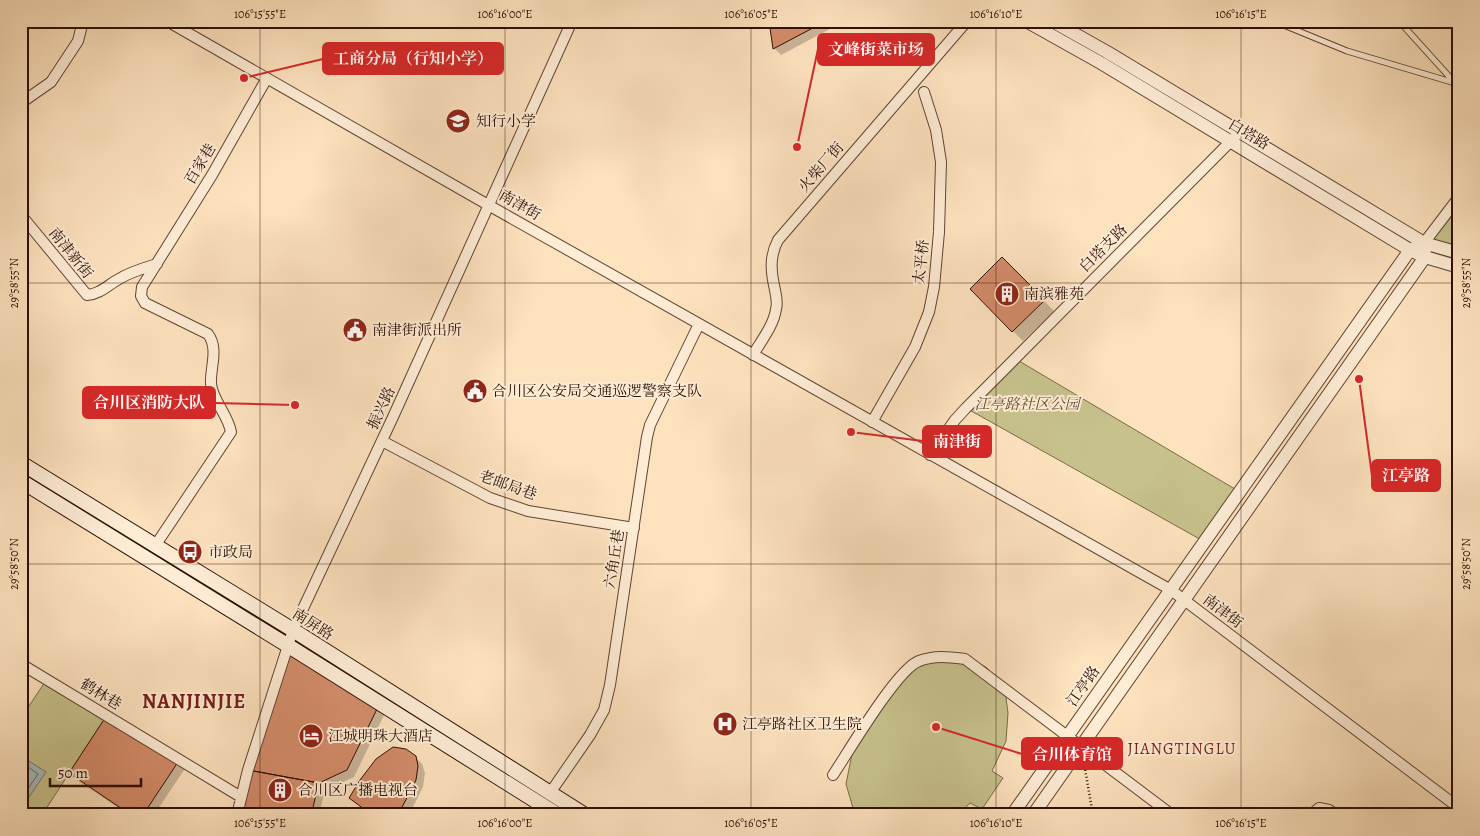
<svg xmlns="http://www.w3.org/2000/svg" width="1480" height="836" viewBox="0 0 1480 836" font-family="Alegreya,'Noto Serif SC',serif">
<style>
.green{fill:#c7c18c;stroke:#7a6848}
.water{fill:#a6babd;stroke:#767673}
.shadow{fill:#0003}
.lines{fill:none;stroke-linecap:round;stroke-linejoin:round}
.shore{stroke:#6a6460;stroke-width:1}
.building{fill:#d48c6a;stroke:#2e0f04}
.service-casing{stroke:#624432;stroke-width:7}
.minor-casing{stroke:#624432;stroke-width:12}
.tertiary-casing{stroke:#624432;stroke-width:14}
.secondary-casing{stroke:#2e0f04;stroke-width:16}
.path{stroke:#2e0f04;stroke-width:2.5;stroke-dasharray:1 2.5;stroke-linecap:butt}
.service{stroke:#feecd5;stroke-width:5}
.minor{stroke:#feecd5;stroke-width:10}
.tertiary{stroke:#feecd5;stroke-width:12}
.secondary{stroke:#feecd5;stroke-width:14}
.ticks{fill:none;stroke:#2e0f04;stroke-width:1;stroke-opacity:0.45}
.labels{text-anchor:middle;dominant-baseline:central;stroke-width:4;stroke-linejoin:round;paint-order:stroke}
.poi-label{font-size:15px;fill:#2e0f04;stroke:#feecd5;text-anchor:start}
.street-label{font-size:15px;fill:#2e0f04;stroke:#feecd5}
.park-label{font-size:15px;font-style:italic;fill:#644d34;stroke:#feecd5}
.neighbourhood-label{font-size:16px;letter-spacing:1px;fill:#7a1f14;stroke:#feecd5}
.district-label{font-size:20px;font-weight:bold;letter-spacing:1px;fill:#7a1f14;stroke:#feecd5}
.leader{fill:none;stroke:#d62828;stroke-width:2}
.callout-dot{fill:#d62828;stroke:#feecd5;stroke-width:2}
.callout{fill:#d62828;stroke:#d62828;stroke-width:2}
.callout-label{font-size:16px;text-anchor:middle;font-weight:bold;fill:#fff}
.neatline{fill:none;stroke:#2e0f04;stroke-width:2}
.ticks-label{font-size:12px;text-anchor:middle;fill:#2e0f04}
</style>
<rect width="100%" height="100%" fill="#fde2be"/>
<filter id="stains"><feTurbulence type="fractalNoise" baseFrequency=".004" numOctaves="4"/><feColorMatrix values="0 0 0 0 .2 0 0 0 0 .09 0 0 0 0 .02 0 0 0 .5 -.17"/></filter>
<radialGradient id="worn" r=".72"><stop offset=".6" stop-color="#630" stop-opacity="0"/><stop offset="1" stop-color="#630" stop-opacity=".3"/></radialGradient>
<!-- green -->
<path class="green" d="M1459,196V253L1424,243Z
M1014,358L1240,492L1205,542L966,408Z
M965,659L986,667L1005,690L1008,713L1006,741L992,771L1003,778L982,809L970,803L958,815H857L853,808L846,784L854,744L917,661Z
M47,679L107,715L42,815H21V718Z"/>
<!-- water -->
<path class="water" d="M21,756L46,772L21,809Z"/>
<!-- shadow -->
<path class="shadow" d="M771,21H845L781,55L774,48Z
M1002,258L1054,311L1023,341L971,289Z
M288,647L386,711L354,777L325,790L319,815H238Z
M107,717L186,767L154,815H129L77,780L70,773Z
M415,757L422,764L425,773L423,787L409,815H371L350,798Z"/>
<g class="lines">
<!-- shore -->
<path class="shore" d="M21,762L38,774L21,799"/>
</g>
<!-- building -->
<path class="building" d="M769,21H826L773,49Z
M1002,257L1045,300L1012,332L970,289Z
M287,645L380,703L347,770L319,783L248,770Z
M107,715L180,759L143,815H131L69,773Z
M393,747L406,749L416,756L418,766L416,780L398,815H372L349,798L360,780L376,759Z
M248,770L319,783L311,815H237Z"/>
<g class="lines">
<defs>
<path id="service" d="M1274,21L1347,51L1455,83L1459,87
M1399,21L1455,83L1459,77"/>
<path id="minor" d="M167,21L490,206L1171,590L1459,808
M21,103L51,82L78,41L83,21
M21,215L87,295C100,294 108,285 119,279C130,272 144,268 157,264
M1424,243L1459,197
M753,355C761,341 774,325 776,309C778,303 776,296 775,290C771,272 769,257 778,240L967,21
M872,422L915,347L929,312L934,287L939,232L941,162L936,130L924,92
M382,441L490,498L528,511L634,528
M930,455L955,420L966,408L1235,137
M155,546L231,432C228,415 213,401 211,384C210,367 219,349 208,334L145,303L141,296L142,287L212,175L267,78
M21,664L241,797
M833,775C849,751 897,669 919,661C935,655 949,657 965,659L1172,815
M550,793L590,735L604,710L610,685L647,437L650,425L699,324
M237,815L248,770L293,630L393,417L572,21
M535,815L542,805
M1311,815L1319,808L1329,810L1336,815"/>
<path id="tertiary" d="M1026,21L1101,63L1410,250L1425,257L1459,267
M1052,21L1107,52L1424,243L1459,253
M1012,815L1410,250L1424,243
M1033,815L1425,257L1424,243"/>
<path id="secondary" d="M21,463L293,630L585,815
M21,481L287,645L558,815"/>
</defs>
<!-- service casing -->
<use href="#service" class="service-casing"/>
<!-- minor casing -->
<use href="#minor" class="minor-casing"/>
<!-- tertiary casing -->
<use href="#tertiary" class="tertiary-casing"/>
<!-- secondary casing -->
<use href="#secondary" class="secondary-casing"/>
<!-- path -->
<path class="path" d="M1084,763L1093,815"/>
<!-- service -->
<use href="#service" class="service"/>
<!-- minor -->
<use href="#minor" class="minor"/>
<!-- tertiary -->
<use href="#tertiary" class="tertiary"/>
<!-- secondary -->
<use href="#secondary" class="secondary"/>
</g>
<!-- ticks -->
<path class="ticks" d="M260,21V815M505,21V815M751,21V815M996,21V815M1241,21V815M21,283H1459M21,564H1459"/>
<!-- icons -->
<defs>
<symbol id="school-disc" viewBox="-11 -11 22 22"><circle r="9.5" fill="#8f2418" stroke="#feecd5"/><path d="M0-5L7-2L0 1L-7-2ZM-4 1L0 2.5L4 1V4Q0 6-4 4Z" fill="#fff"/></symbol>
<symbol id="building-disc" viewBox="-11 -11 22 22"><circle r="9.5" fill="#8f2418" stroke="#feecd5"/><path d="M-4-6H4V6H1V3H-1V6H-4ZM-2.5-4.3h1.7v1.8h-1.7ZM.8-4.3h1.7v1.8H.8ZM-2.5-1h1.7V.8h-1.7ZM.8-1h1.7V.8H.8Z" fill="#fff"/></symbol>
<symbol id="civic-disc" viewBox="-11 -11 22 22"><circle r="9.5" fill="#8f2418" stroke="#feecd5"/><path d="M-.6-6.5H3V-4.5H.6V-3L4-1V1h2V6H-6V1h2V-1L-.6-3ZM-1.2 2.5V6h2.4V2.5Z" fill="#fff"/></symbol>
<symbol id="bus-disc" viewBox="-11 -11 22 22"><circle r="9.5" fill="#8f2418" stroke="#feecd5"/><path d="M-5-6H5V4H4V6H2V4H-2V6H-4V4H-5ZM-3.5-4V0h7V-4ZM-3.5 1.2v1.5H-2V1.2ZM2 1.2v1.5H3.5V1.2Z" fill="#fff"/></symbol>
<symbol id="hospital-disc" viewBox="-11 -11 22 22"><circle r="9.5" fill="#8f2418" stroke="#feecd5"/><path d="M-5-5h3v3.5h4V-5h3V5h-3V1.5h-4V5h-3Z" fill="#fff"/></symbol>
<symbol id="hotel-disc" viewBox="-11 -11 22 22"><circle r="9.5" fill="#8f2418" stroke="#feecd5"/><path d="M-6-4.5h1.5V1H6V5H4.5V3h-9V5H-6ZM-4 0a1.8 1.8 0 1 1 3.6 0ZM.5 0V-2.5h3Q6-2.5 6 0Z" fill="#fff"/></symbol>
</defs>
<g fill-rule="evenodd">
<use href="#school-disc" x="444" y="107" width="28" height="28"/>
<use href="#building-disc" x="993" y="280" width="28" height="28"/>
<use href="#civic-disc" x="341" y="316" width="28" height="28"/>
<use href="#civic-disc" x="461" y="377" width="28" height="28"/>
<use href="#bus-disc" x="176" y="538" width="28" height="28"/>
<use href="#hospital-disc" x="711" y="710" width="28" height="28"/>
<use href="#hotel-disc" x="297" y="722" width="28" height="28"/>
<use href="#building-disc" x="266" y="776" width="28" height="28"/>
</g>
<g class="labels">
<!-- poi labels -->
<g class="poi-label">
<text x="476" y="121">知行小学</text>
<text x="1024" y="294">南滨雅苑</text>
<text x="372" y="330">南津街派出所</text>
<text x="492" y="391">合川区公安局交通巡逻警察支队</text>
<text x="208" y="552">市政局</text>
<text x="742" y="724">江亭路社区卫生院</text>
<text x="328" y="736">江城明珠大酒店</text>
<text x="298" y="790">合川区广播电视台</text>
</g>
<!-- street labels -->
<g class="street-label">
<text transform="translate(1249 134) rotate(31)">白塔路</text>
<text transform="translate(200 164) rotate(-59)">百家巷</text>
<text transform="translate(821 167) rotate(-49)">火柴厂街</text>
<text transform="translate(520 205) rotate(30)">南津街</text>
<text transform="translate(1103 248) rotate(-45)">白塔支路</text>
<text transform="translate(71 253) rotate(51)">南津新街</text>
<text transform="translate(921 262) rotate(-84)">太平桥</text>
<text transform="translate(381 408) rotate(-65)">振兴路</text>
<text transform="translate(508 485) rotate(20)">老邮局巷</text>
<text transform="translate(614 559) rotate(-81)">六角丘巷</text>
<text transform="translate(1223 611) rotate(37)">南津街</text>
<text transform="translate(313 624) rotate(32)">南屏路</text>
<text transform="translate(1083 686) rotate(-55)">江亭路</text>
<text transform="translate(101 694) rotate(31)">鹤林巷</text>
</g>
<!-- park labels -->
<g class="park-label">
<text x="1027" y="404">江亭路社区公园</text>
</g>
<!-- neighbourhood labels -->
<g class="neighbourhood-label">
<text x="1182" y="749">JIANGTINGLU</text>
</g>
<!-- district labels -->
<g class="district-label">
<text x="194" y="701">NANJINJIE</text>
</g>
</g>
<!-- callouts -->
<path class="leader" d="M797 147L818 49M244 78L323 59M295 405L215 403M851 432L923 441M1359 379L1372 476M936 727L1022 754"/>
<g class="callout-dot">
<circle cx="797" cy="147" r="5"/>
<circle cx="244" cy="78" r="5"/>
<circle cx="295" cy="405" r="5"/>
<circle cx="851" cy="432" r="5"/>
<circle cx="1359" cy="379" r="5"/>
<circle cx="936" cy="727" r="5"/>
</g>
<g class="callout">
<rect x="818" y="34" width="116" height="31" rx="5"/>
<rect x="323" y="43" width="180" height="31" rx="5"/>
<rect x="83" y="387" width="132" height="31" rx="5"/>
<rect x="923" y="426" width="68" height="31" rx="5"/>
<rect x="1372" y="460" width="68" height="31" rx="5"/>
<rect x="1022" y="738" width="100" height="31" rx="5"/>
</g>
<g class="callout-label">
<text x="876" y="55">文峰街菜市场</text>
<text x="413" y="64">工商分局（行知小学）</text>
<text x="149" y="408">合川区消防大队</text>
<text x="957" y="447">南津街</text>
<text x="1406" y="481">江亭路</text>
<text x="1072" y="760">合川体育馆</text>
</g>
<!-- margin -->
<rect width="1480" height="836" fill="none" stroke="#fde2be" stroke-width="55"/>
<!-- scale -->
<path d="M50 778v8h91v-8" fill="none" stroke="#2e0f04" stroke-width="2.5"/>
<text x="58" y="778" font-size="15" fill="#2e0f04" stroke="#feecd5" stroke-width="4" paint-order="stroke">50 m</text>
<rect x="28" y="28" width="1424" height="780" class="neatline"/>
<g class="ticks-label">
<text x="260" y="18">106°15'55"E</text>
<text x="505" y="18">106°16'00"E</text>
<text x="751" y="18">106°16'05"E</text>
<text x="996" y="18">106°16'10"E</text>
<text x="1241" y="18">106°16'15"E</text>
<text transform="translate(14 283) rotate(-90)" y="4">29°58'55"N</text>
<text transform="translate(1466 283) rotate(-90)" y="4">29°58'55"N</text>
<text transform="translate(14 564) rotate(-90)" y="4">29°58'50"N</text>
<text transform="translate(1466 564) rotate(-90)" y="4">29°58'50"N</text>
<text x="260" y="827">106°15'55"E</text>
<text x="505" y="827">106°16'00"E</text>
<text x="751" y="827">106°16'05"E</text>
<text x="996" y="827">106°16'10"E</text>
<text x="1241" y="827">106°16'15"E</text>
</g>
<rect width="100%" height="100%" filter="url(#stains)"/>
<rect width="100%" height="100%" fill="url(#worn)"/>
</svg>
